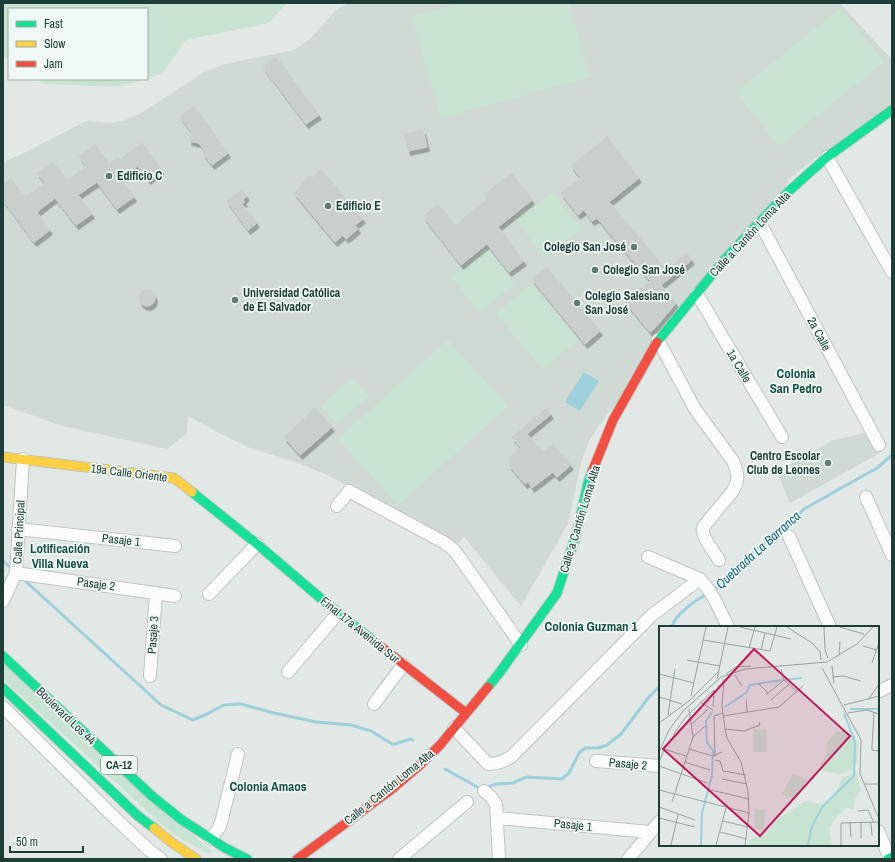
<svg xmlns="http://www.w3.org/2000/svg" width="895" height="862" viewBox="0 0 895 862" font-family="'Archivo Narrow',sans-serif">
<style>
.built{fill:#cfdad5}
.green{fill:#c9e3d2}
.water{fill:#9dd0db}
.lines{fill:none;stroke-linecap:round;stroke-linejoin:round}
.stream{stroke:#9dd0db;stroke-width:3}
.building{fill:#c8cfcc;stroke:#cad1ce;filter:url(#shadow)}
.street-casing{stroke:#bfc5c3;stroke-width:14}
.fast-casing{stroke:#bdc6c3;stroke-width:11}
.slow-casing{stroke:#bdc6c3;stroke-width:11}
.jam-casing{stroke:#bdc6c3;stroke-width:11}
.street{stroke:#fbfcfb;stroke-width:12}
.fast{stroke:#16e098;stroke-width:9}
.slow{stroke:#ffcf43;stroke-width:9}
.jam{stroke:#f24e42;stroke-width:9}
.poi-dot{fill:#637973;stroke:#eff8f4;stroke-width:1.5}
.labels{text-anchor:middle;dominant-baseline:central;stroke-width:3.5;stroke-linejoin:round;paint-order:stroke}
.shield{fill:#eff8f4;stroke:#5d756f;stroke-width:1}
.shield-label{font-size:11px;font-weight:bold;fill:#1e3d36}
.poi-label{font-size:12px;font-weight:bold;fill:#1e3d36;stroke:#eff8f4;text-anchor:start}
.street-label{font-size:12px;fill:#1e3d36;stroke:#eff8f4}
.neighbourhood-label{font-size:13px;font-weight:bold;fill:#185146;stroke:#eff8f4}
.water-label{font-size:13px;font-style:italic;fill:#12667f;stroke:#eff8f4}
.inset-river{fill:none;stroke:#9dd0db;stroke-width:2}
.inset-road{fill:none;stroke:#94a49f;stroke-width:1}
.view{fill:#c2185b;fill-opacity:0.15;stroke:#c2185b;stroke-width:2}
.inset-edge{fill:none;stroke:#1e3d36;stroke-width:2}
</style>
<defs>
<filter id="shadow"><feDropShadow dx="2.5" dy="4.5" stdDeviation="0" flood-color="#0004"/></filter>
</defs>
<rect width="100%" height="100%" fill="#e2e8e5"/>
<!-- built -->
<path class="built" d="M349,3H840L892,60V104L802,168L789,179L788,183L606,416L595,432L589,441L582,459L568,524L521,606L464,537L458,544L325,474L301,464L250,448L223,435L188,416L187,433L167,449L62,426L4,405H3V162L22,154L84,122L88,121L111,123L121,121L135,116L143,112L204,72L225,64L234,62L294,50L310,39L335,11L343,6Z
M869,432L880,453L790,503L777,472L833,440Z"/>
<!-- green -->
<path class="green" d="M3,3H287L269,23L186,40L162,74L147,78V9H9V60L3,56Z
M461,3H569L590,77L441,118L412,17Z
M841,8L884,62L779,146L736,92Z
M37,79H144L117,87L45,84Z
M553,193L581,229L544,257L516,220Z
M486,248L515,283L480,312L451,277Z
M531,284L578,340L543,369L496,314Z
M448,340L508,406L398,505L338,439Z
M352,378L369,396L337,424L321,406Z
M3,662L212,852L209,853H207L170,832L3,679Z"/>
<!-- water -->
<path class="water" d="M584,372L599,381L580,411L565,402Z"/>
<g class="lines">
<!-- stream -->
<path class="stream" d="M3,561L13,570
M21,577L161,705L193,720L207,714L224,705L241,704L274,713L316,722L351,725L371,731L392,744H395L410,739L413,740
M712,592L722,584L730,572L745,558L783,531L804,509L877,468L892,455
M672,627C675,614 696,600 707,594
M445,769L481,789C487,789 491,785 496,784C502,783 507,784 513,783C518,781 522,778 528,777L562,779L569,773L579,753L585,748H598L607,745L621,734L649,697L660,686"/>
</g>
<!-- building -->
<path class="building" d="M276,57L319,115L306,124L263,67Z
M194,106L228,153L212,165L203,154L205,152L199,143L189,141L191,132L180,116Z
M423,130L427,147L408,151L404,134Z
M607,137L639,178L609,202L667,270L687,253L692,260L661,285L676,303L655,328L650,332L625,302L650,281L597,218L592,221L584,210L578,215L561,193L581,178L571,166Z
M142,143L162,170L148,180L138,166L120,179L134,197L117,209L97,182L78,195L92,214L76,225L55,198L37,212L50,230L34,242L3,200V184L11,178L25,197L45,183L37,173L53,162L67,181L86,166L79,156L95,145L109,164L117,158L119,160Z
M321,169L363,219L355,225L358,229L346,239L343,235L335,242L294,193L304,184L302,183L310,176L312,178Z
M512,173L532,200L498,227L524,261L509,272L487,244L461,265L423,216L438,204L455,225L488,199L484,194Z
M242,190L247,196L243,200L245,202L242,204L257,223L248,230L227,201Z
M547,267L600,331L585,344L532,279Z
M139 298a8 8 0 1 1 16 0a8 8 0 1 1-16 0Z
M315,408L332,427L300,455L284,437Z
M546,408L551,414L527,434L543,452L553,444L571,465L557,477L553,472L532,488L528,482L525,484L509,465L512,463L508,459L521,448L512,437Z"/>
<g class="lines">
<defs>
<path id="street" d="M827,157L892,272
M760,223L879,445
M697,294L782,437
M658,340L695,409L733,461C738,474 740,480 732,492L704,526C703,528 702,529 703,532C704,540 715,553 719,560
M866,497L892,555
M337,506L349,491L445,543L454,550L460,558L521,645
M18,529L175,546
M789,536L830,627
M648,557L700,579L708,589L715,600L728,627
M16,573L175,596
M209,594L257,544
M3,601L16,573L23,459
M288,672L338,613
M150,676L156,593
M878,692L892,685
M374,704L403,665
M3,707L119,822L149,850L161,859
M454,728L488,764C497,764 503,762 511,757L652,615L700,579
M596,761L660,766
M484,791L491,797L496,804L499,859
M497,818L650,832
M878,831L890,858
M211,839L219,828L222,819L238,754
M399,859L467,802
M628,859L660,821"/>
<path id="fast" d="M657,342L724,260L789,191L827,157L892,110
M192,492L257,544L338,613L375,642
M3,656L152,796L182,820L225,848L247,859
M488,687L500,672L557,593L577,532L588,483L592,472
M3,688L138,816L154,828
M888,859L892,857"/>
<path id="slow" d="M3,457L174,478L192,492
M154,828L171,842L196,859"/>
<path id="jam" d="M592,472L613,420L657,342
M375,642L466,713
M297,859L392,789L421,764L440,745L488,687"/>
</defs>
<!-- street casing -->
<use href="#street" class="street-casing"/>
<!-- fast casing -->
<use href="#fast" class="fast-casing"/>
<!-- slow casing -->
<use href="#slow" class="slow-casing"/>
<!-- jam casing -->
<use href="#jam" class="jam-casing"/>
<!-- street -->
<use href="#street" class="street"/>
<!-- fast -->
<use href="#fast" class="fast"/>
<!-- slow -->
<use href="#slow" class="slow"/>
<!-- jam -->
<use href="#jam" class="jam"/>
</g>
<!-- markers -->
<g class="poi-dot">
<circle cx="109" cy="176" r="4"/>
<circle cx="328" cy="206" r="4"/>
<circle cx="634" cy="247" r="4"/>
<circle cx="595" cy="270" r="4"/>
<circle cx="235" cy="300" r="4"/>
<circle cx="577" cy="303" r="4"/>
<circle cx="828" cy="463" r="4"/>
</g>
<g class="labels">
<!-- shield labels -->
<rect class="shield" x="101" y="756" width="36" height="18" rx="3"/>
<g class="shield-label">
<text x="119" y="765">CA-12</text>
</g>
<!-- poi labels -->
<g class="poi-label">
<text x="117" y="176">Edificio C</text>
<text x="336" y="206">Edificio E</text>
<text x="626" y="247" text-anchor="end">Colegio San José</text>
<text x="603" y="270">Colegio San Josė</text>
<text x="243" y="293">Universidad Católica<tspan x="243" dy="14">de El Salvador</tspan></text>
<text x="585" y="296">Colegio Salesiano<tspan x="585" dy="14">San José</tspan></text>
<text x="820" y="456" text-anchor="end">Centro Escolar<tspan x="820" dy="14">Club de Leones</tspan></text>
</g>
<!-- street labels -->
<g class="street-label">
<text transform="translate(750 234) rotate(-47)">Calle a Cantón Loma Alta</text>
<text transform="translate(819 334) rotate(62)">2a Calle</text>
<text transform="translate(739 366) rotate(59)">1a Calle</text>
<text transform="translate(129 473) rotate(7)">19a Calle Oriente</text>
<text transform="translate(580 519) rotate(-73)">Calle a Cantón Loma Alta</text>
<text transform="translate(19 532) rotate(-87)">Calle Principal</text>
<text transform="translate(121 540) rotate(6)">Pasaje 1</text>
<text transform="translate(96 584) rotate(8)">Pasaje 2</text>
<text transform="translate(360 630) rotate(39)">Final 17a Avenida Sur</text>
<text transform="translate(153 635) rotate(-86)">Pasaje 3</text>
<text transform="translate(66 716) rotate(44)">Boulevard Los 44</text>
<text transform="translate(628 764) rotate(5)">Pasaje 2</text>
<text transform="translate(389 787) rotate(-39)">Calle a Cantón Loma Alta</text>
<text transform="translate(573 825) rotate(6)">Pasaje 1</text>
</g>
<!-- neighbourhood labels -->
<g class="neighbourhood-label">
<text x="796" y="373">Colonia<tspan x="796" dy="15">San Pedro</tspan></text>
<text x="60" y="548">Lotificación<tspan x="60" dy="15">Villa Nueva</tspan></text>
<text x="591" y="626">Colonia Guzman 1</text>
<text x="268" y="786">Colonia Amaos</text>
</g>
<!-- water labels -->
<g class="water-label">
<text transform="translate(758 550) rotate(-42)">Quebrada La Barranca</text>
</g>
</g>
<!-- overview -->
<g transform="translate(659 626)">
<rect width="220" height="220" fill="#e2e8e5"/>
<path d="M94,103H108V126H94ZM191,104L196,110L199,120L198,136L193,144L182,148L162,145V138L168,127L167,121L170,114L177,106ZM197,146L202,164L196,173L195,183L187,182L175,194L171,202L173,219H89L91,214L107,206L119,193L138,180L147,175L165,178L176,168L183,152ZM134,147L148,154L137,175L123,168ZM96,183H107L105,203H95Z" fill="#c9e3d2"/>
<path class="inset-river" d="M126,54L143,52M66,81L88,66L91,59L123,54M191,83H220M42,219L43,187L53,149L54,124L48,117L47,95L53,86M149,219L153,200L164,180L195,150L196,116L185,87"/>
<path class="inset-road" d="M81,1L132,13M128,1L153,17L161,26L162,34M165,1L166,24L169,32M181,1L205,8M44,14L111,25L118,1M198,18L214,1M204,20L218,24M90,22L96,1M102,24L106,7M180,28L181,16M28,34L61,40M213,37L220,16M173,40L175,57M163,42L202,114L201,148L220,193M122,43L125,54L138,66M0,48L35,57M67,48L77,41L92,40M76,49L83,60M173,51L184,50L202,55M58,53L69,1M65,53L63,80L66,103L68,112L82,136L89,165L90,187L86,219M100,58L109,67M107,69L125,54M32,70L47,1M0,71L23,78M87,74L88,86M112,74L130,58M209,74L220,58M41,76L54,84M185,79L220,70M54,81L55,64M215,86L213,121V124L220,125M189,87L208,84L220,88M9,89L16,43M64,90L120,81L144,60M0,97L30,75L59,46M32,99L49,83M66,103L85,105L101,99L100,96M14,109L26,92L55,64M34,111L46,100M5,123L27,130M30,123L54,130L63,126M0,126L10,104L24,85L62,51L86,43L168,36L198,18M56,130L55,90L64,87M56,134L61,135L64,145L87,149M0,136L6,121M26,136L51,144M0,140L48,157M63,153L88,158M205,158H220M0,164L90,187M52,164L90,173M13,176L34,111L30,83M0,181L36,194M199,185L209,184L215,197M0,192L36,201M64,195L89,201M191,196L192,211M202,196V212M212,197L213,210M61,206L88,213M12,219L19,189M57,219L67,182M182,219V197L220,196"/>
<path class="view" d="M95,23L191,110L101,210L4,123Z"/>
<rect width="220" height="220" class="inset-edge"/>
</g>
<!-- border -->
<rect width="895" height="862" fill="none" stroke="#1e3d36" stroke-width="8"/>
<!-- legend -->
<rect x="8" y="8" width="140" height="72" fill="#eff8f4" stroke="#9bada8"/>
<rect x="16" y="21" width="20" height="6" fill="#16e098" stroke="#9bada8"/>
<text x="44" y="28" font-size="12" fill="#1e3d36">Fast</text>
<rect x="16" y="41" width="20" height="6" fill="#ffcf43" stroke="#9bada8"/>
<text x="44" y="48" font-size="12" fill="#1e3d36">Slow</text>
<rect x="16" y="61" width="20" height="6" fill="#f24e42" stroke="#9bada8"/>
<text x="44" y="68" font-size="12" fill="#1e3d36">Jam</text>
<!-- scale -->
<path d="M10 846v6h73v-6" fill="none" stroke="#1e3d36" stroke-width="2"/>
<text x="16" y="846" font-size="12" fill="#1e3d36" stroke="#eff8f4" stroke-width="3" paint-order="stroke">50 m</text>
</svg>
